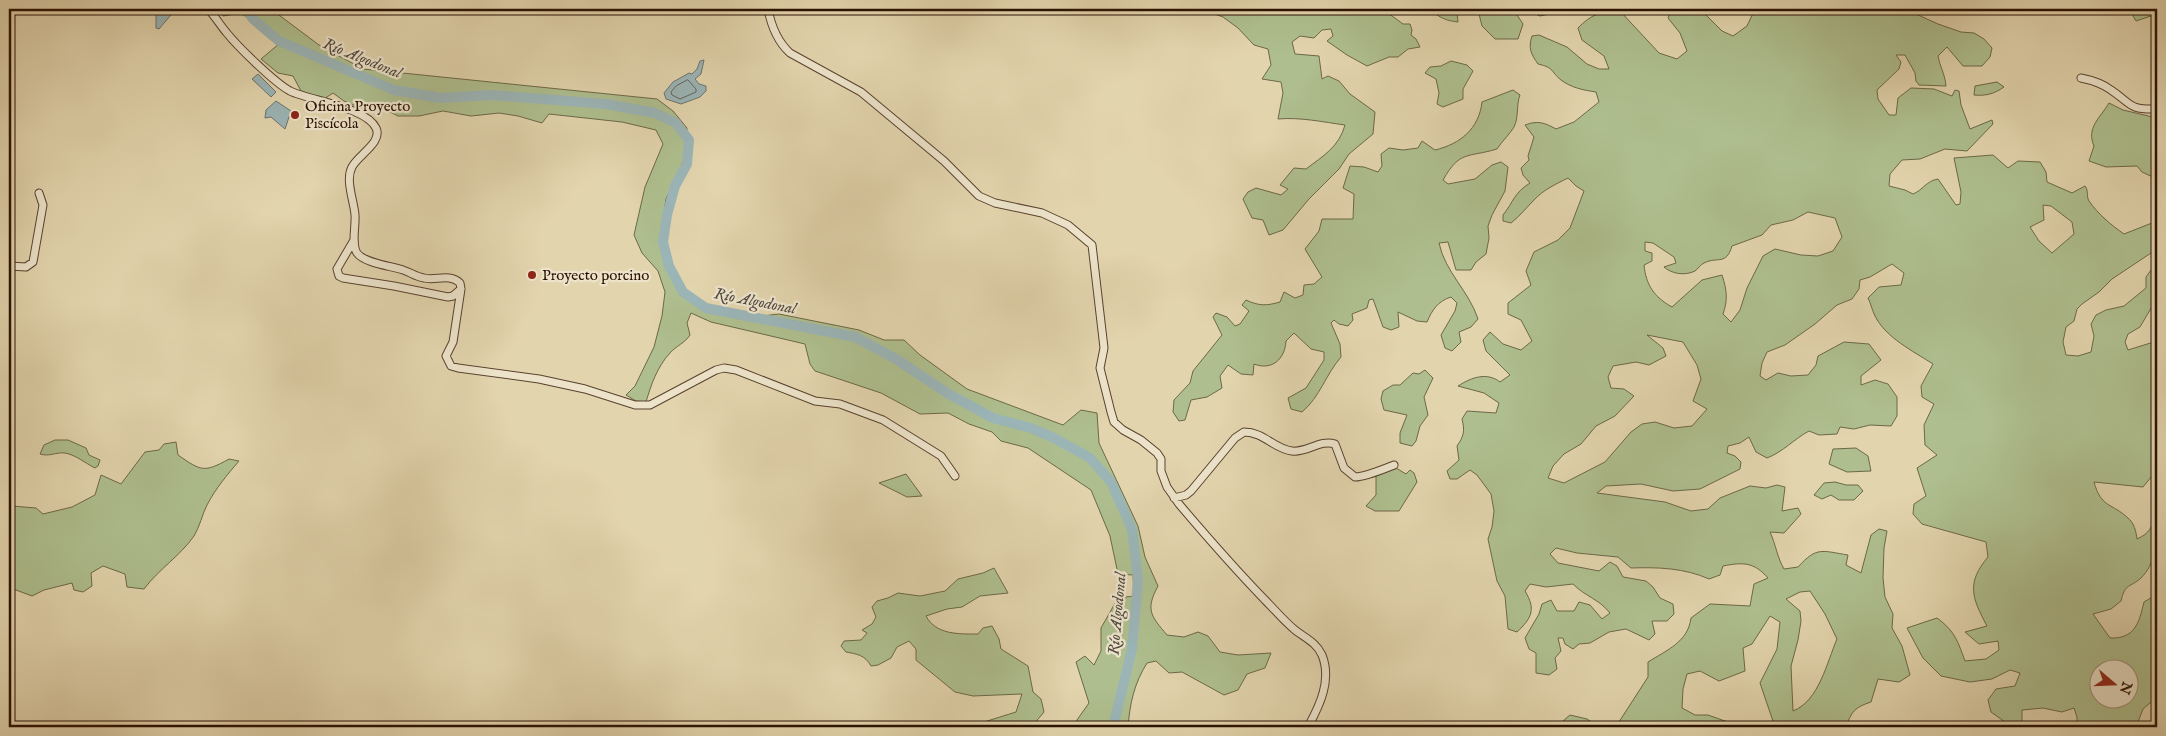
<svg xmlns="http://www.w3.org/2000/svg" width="2166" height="736" viewBox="0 0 2166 736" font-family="'IM FELL English',serif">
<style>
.green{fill:#aebe8e;stroke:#6c6848;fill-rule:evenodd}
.water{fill:#9bb5b7;stroke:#6e736f}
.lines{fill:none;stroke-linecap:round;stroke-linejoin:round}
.shore{stroke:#63635d;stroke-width:1}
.river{stroke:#9bb5b7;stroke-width:10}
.minor-casing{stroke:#59422e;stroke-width:9}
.minor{stroke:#ece3ca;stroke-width:7}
.poi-dot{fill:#8f2418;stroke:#ece3ca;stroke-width:2}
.labels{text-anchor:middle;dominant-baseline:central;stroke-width:4.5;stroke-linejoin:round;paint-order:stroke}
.poi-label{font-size:15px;fill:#2b1103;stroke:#ece3ca;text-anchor:start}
.water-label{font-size:16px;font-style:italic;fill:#524a42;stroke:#ece3ca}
</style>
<rect width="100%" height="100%" fill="#e2d4ad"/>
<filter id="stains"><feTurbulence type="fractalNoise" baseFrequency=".004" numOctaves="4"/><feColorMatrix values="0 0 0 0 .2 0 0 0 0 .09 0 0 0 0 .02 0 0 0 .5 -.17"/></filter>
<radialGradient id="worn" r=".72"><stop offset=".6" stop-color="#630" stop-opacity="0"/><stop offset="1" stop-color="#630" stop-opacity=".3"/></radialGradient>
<!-- green -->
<path class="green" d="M217,9H271L319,45L363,69L657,99L673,111L687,128L686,155L666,199L661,234L668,268L682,293L706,309L745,318L779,314L859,330L884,340H904L920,355L967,389L1063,425L1081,410L1097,413L1099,443L1138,526L1145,557L1158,586C1145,610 1151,616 1167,635L1184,637L1198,632L1208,636L1220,652L1238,655L1271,653L1265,668L1247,674L1238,690L1224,695L1182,672L1169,673L1156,661L1147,663C1134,684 1130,703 1128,727H1072L1089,703L1076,662L1085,656L1094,665L1101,651V628L1118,598L1134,596L1133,575L1118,574L1110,536L1091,490L1028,448L1001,441L992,432L969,424L948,413L920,414L881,393L815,371L810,364L805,344L711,322L691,313L687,323L690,335C685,343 676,346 670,353C657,367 651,385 646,402L636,401L626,395L635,386L654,347L662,316L665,292L658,271L642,253L634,235L645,187L663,144L656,130L622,122L549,114L542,123L518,116L499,113L471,116L443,111L419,116H398L380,107L365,110L344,101L333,93L324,99L301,91L293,76L278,73L261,59L280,43L241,13L223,16Z
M1201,9H1390L1388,13L1403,24H1410L1412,30L1411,35L1416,39L1420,47L1408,49L1398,57H1389L1367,66L1347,55L1327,41L1333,36L1331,29L1322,30L1314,38L1300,36L1292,42L1295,54L1319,56L1322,79L1328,76L1339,81L1350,94L1375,112L1373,134L1349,154L1339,169L1309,199L1283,230L1269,235L1263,220L1252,218L1243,199L1248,192L1256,188L1281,195L1288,189L1280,185L1294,168L1306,169C1323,156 1339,147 1345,125C1323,122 1300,117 1278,119L1283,93L1281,82L1262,79L1271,65L1268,49L1254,45L1238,28L1223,17Z
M1431,9H1452L1457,12L1458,22C1448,21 1438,18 1431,9Z
M1469,9H1518L1517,15L1523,24L1518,39H1495L1482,26L1479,14Z
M1524,9H1572L1540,16Z
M1672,9H1700L1722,31L1733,36L1747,26L1755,9H1905L1938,24L1961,32L1974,33L1984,39L1992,48L1990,57L1982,66H1963L1947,47L1938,56C1940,67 1945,74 1946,86L1919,85L1916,81L1915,73L1905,55H1896L1901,62L1899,69L1877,90L1878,99L1889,115H1896L1898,98L1911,88L1934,89L1952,96L1955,90L1959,91L1961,105L1970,129L1992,120L1993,124L1967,151L1945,149L1920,159L1902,160L1890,174L1889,186L1905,190L1913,194C1923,190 1926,181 1938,179L1956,205L1960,204L1961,192L1954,158L1993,155L2008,168L2018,161L2040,162L2046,172L2047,182L2072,193L2085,186C2089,191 2086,196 2089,201C2098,214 2111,225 2124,234L2157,221V249L2112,279L2099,292L2082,304L2077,309L2074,321L2066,327L2063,342L2066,355L2078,356L2091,352L2094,336L2091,324L2096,315L2106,310L2124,306L2146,288V277L2151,270L2157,269V298L2140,327L2128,334L2125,342L2128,350L2157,341V478L2152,476L2143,487L2094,482C2101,508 2112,503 2128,518C2134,523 2136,531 2137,539C2150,533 2152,528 2154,515L2157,514V552L2154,553C2152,563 2148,571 2141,578C2130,588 2125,583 2121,601L2111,609L2093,614L2110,638C2135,639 2139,623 2144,602L2154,596L2157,597V629L2154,639L2157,652V697L2143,709L2136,727H2077V717L2074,708L2062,712L2043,708L2022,710V724L2005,722L1991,712L1988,700L1996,689L2015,686L2020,673L2010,670L1992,679L1970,682L1941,676L1923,658L1907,628L1937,618C1955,631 1958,642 1965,661L1986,659L1999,650L1998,641L1979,644L1965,632L1987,626C1972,598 1966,583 1988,557L1986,542L1922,524L1913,514L1914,504L1926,496L1917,468L1937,455L1925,445L1924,425L1934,404L1922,397L1921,386L1933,364C1913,351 1886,338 1875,316C1872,310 1871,304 1868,298L1879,287L1901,285L1904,273L1892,264L1870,277L1860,280L1859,289L1852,299L1837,305L1815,324L1785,345L1767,352L1762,363L1760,376L1766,380L1778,373L1791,376L1808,375L1816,365L1818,356L1844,342L1869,344L1881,360L1861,376V385L1875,380L1888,384L1897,397V416L1891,426L1870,425L1854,429L1840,427L1837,434L1819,435L1809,431C1794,439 1783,452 1767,458L1756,452L1749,437L1740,443L1728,446L1727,453L1735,456L1741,462L1740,469L1700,489L1673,491L1641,484L1606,486L1597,493L1665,502L1691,511L1708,509L1720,498L1750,486L1766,488L1777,485L1785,487L1782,511L1798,508L1801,514L1784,533L1770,532C1776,545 1777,557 1784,569L1798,567C1817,546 1822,551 1848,555L1846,565L1861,573L1871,535L1879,529L1887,531L1884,548L1883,578L1885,597L1893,614L1892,628L1902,646L1910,675L1899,682L1878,679L1871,702C1855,707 1851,712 1846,727H1775L1760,683L1777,649L1780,622L1770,616L1752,644L1743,648L1745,671L1719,681L1700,671L1687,674L1683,689L1682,708L1695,715H1708L1742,727H1610L1617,725L1648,677V662C1667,650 1688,642 1691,618L1710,604L1750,606L1754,584L1768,578C1754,562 1743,562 1723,566L1720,575L1709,579C1685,568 1657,567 1631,568L1618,557L1577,553L1556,548L1550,554L1558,563L1599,571L1610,562L1617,566L1623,577L1646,581L1653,587L1660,598L1673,604L1674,614L1667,621H1652L1655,634L1649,640L1626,629L1609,632L1590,643L1579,644L1573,649L1565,644L1563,638H1558L1561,651L1555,658L1557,669L1549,675L1536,673V653L1529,649L1525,638L1539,614L1542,604L1551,600L1557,611H1574L1579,602L1590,605L1602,619L1610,613C1599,599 1586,597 1573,584L1546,587L1530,584L1525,591C1536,609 1532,618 1517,632L1508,629L1505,596L1497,581L1488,539L1492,527L1494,511L1491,494L1477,475L1470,470L1457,479H1450L1447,471L1459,460L1457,446C1464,436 1465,431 1462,419L1467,411L1496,413L1499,403L1484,393L1458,386C1472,377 1487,372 1500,382L1510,375L1486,351L1483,340L1490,332L1503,344L1521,350L1532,341L1521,320L1508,314V303L1531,285L1526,271L1534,252L1558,240L1570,228L1584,191L1576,186L1568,178C1556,184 1543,190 1534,200C1526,208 1520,216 1511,223L1503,221V215C1514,201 1514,193 1530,183L1523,175L1521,168L1529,160L1528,156L1534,137L1525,125C1538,120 1545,123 1556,129L1574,122L1599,102L1596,92C1583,90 1572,88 1561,80C1550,71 1555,68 1538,64C1531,54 1528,48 1532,36L1539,35L1567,47L1587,64L1599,69H1609L1604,56L1582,40L1578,28C1590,15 1603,10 1620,11L1659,53L1677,59L1687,51L1680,33L1668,18ZM2043,205L2051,206L2072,222L2074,234L2052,253L2039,241L2030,227L2044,220ZM1808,212L1835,218L1842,237L1833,251L1818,256L1801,255L1775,249L1763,256L1747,288L1740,310L1731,322L1723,314C1728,300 1727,290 1722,275L1702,280L1672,307C1654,297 1646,285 1644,265L1652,261V253L1645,251V242L1653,243L1674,257L1676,263L1664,267C1672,274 1685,276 1695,271C1698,269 1700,265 1704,263C1718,256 1726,266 1732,246L1762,235L1771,225L1793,220ZM1647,335L1683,342L1697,365L1701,379L1693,401L1707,409L1692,426L1674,428L1655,422L1642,424L1631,432L1605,462L1564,483L1548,478L1553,466L1564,454L1581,444L1596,426L1615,416L1634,396L1624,389L1611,388L1608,377L1613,366L1636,362L1649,365L1666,356L1663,348ZM1810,591L1825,614L1837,639C1827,662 1819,701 1793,711L1791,666L1798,640L1801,621L1800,611L1786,599L1800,592ZM2098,668H2128V698H2098Z
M2135,9H2157V14L2136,21L2133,16Z
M1451,61L1467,65L1473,71L1463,89V99L1443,107L1437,104L1439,93L1436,79L1425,73L1430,67L1441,66Z
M1997,82L2004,87C1994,94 1986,96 1974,95L1975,86Z
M1513,90L1520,95C1516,105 1519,117 1514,127C1510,134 1502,141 1497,149C1467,158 1460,150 1443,180L1448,184L1475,179L1492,165L1501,162L1508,167L1505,191L1492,215L1488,226L1489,238L1486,254L1476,262L1471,270H1456L1448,242L1439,243C1445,272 1469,291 1478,319L1471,327L1459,332L1461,342L1452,351L1445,348L1441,335L1455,311L1457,303L1451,297C1438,301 1432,310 1427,322L1417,321L1398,312L1399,327L1391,330L1383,327L1373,299L1369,300L1367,308L1352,314L1353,320L1348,326L1339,324L1334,320L1331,323L1340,344L1341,357C1326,374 1320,397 1302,412L1291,409L1288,398L1306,388L1324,360V352L1311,349L1294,333L1286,341C1285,359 1272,371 1254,364L1253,375L1241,374L1228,365L1220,376L1222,388L1207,397L1191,400L1185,420L1179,421L1173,412L1174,400L1190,383L1193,371L1222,335L1213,317L1216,313L1227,317L1235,326L1240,324L1249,311L1242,305L1246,300C1259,306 1266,306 1280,302L1284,292L1295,298L1303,295L1304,285L1314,284L1322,277L1305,249L1319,231L1322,219H1353L1354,194L1343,188L1350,166L1364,167L1378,172L1382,166L1381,154L1389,148L1403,150L1418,148L1422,141L1435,150C1460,144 1479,129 1482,102Z
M2109,103L2123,110L2157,118V179L2142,172L2137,166L2106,167L2089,161L2094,146C2086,128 2100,118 2109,103Z
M1425,370L1433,378L1424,397L1428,415L1420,426L1416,441L1412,446L1400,443V433L1407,415L1384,410L1381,399L1383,391L1393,385H1400L1413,373L1419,374Z
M55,440H68L86,448L89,455L100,460L98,466L95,468C85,463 76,455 65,453C56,452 49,457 40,454L44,445Z
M176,442L178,455C201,471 204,473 229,459L239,461C227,475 216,488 207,505C202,515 200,526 194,536C180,556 159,569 144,589L127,587L125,574L103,566L91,573L92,586L83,592L74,590L72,583L44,590L32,596L16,590L9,591V503L12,506L36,508L43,514L72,507L95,495L101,475L121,484L145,452L159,450L164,444Z
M1856,448L1868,456L1871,471L1847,472L1829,464L1833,449Z
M1396,468L1406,474L1410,470L1414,473L1417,482L1399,511H1375L1366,506L1376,495V476Z
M906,474L922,496L907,497L879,483Z
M1835,482L1846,485H1858L1863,491L1854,500H1839L1831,495L1822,499L1814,495L1824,483Z
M994,568L1008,593L980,596L962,607L947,609L926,616C936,635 959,634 978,634L983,628L992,626L999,639L1001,649L1028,666L1033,692L1041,699L1044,712L1033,725L1029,727H968L1016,712L1022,694L973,696L955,692L916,660V649L909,641L897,647L891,658L878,665L871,666C865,655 857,654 846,652L841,646L844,641L861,640L867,633L862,630L872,624L876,617L872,607L877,601L888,598L898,593L920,596L945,591L958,579L983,573Z
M1570,715L1587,719L1599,727H1567L1563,721Z"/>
<!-- water -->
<path class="water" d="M156,9H176L159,29L156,28Z
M704,60L701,74L695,79L699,84L706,86V91L700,97L681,104L666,99L664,93L673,82L689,73L692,74L697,69L700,61Z
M258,74L276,92L271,97L252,79Z
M276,101L291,111L285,129L271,117L265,118L266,110Z"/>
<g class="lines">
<!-- shore -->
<path class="shore" d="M688,80L696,89V92L680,99L672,95L671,92L676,86Z"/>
<!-- river -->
<path class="river" d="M246,9L253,19L279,41L394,90L440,98L491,95L606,104L655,113L676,123L689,140L687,164L675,186L667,215L663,242L669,266L683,292L706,308L855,337L896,359L947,393L993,418L1031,428L1054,438L1090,458L1111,482L1132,529L1138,579L1132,649L1113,727"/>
<defs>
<path id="minor" d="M208,9C215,16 220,25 226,32C238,47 275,83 290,91C311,101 366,107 376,128C383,142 358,155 352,167C345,180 354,201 355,215C356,226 351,244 357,253C364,263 391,266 403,270C410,272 416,277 424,278C436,281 449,273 460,283L461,289L453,342L446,356L451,366L458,368L539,379L585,389L635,405H650L716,370L724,368L736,370L815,401L840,404L883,420L941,456L955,476
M768,9C771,25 778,42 790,53L861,92L944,161L979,196L995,203L1042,213L1068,225L1092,245L1104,348L1100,368L1111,412L1114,422L1123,430L1141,440L1157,453L1161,459V471L1167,487L1179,504C1207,537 1235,569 1265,600C1275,610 1284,621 1295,630C1305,638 1316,642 1322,655C1332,680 1320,705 1308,727
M2081,78C2091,80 2103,84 2111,90C2132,104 2128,110 2157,109
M354,240L337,269L339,276L343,278L394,286L448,297L453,296L461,289
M9,266L26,267L33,262L43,205L39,193
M1174,498L1186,495L1191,491L1235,438L1244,432C1264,432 1274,449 1292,451C1307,453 1320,439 1335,444L1344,468L1355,477C1365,477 1384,469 1394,465"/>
</defs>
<!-- minor casing -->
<use href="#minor" class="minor-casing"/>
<!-- minor -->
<use href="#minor" class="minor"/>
</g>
<!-- markers -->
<g class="poi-dot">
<circle cx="295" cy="115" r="5"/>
<circle cx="532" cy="275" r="5"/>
</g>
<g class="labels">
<!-- poi labels -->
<g class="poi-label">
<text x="305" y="106">Oficina Proyecto<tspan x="305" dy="17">Piscícola</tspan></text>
<text x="542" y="275">Proyecto porcino</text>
</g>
<!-- water labels -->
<g class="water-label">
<text transform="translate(362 59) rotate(22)">Río Algodonal</text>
<text transform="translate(755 302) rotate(11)">Río Algodonal</text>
<text transform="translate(1118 614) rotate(-85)">Río Algodonal</text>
</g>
</g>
<!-- margin -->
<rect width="2166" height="736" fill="none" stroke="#e2d4ad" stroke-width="30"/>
<rect x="10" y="10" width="2146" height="716" fill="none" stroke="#2b1103" stroke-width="2.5"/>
<rect x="15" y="15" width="2136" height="706" fill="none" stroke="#2b1103"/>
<!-- north arrow -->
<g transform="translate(2114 684) rotate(109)"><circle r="24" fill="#ece3ca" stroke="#9f8f7a"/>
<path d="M0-4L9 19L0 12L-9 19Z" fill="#8f2418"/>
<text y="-8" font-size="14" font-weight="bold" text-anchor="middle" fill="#2b1103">N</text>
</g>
<rect width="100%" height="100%" filter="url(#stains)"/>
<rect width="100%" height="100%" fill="url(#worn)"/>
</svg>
